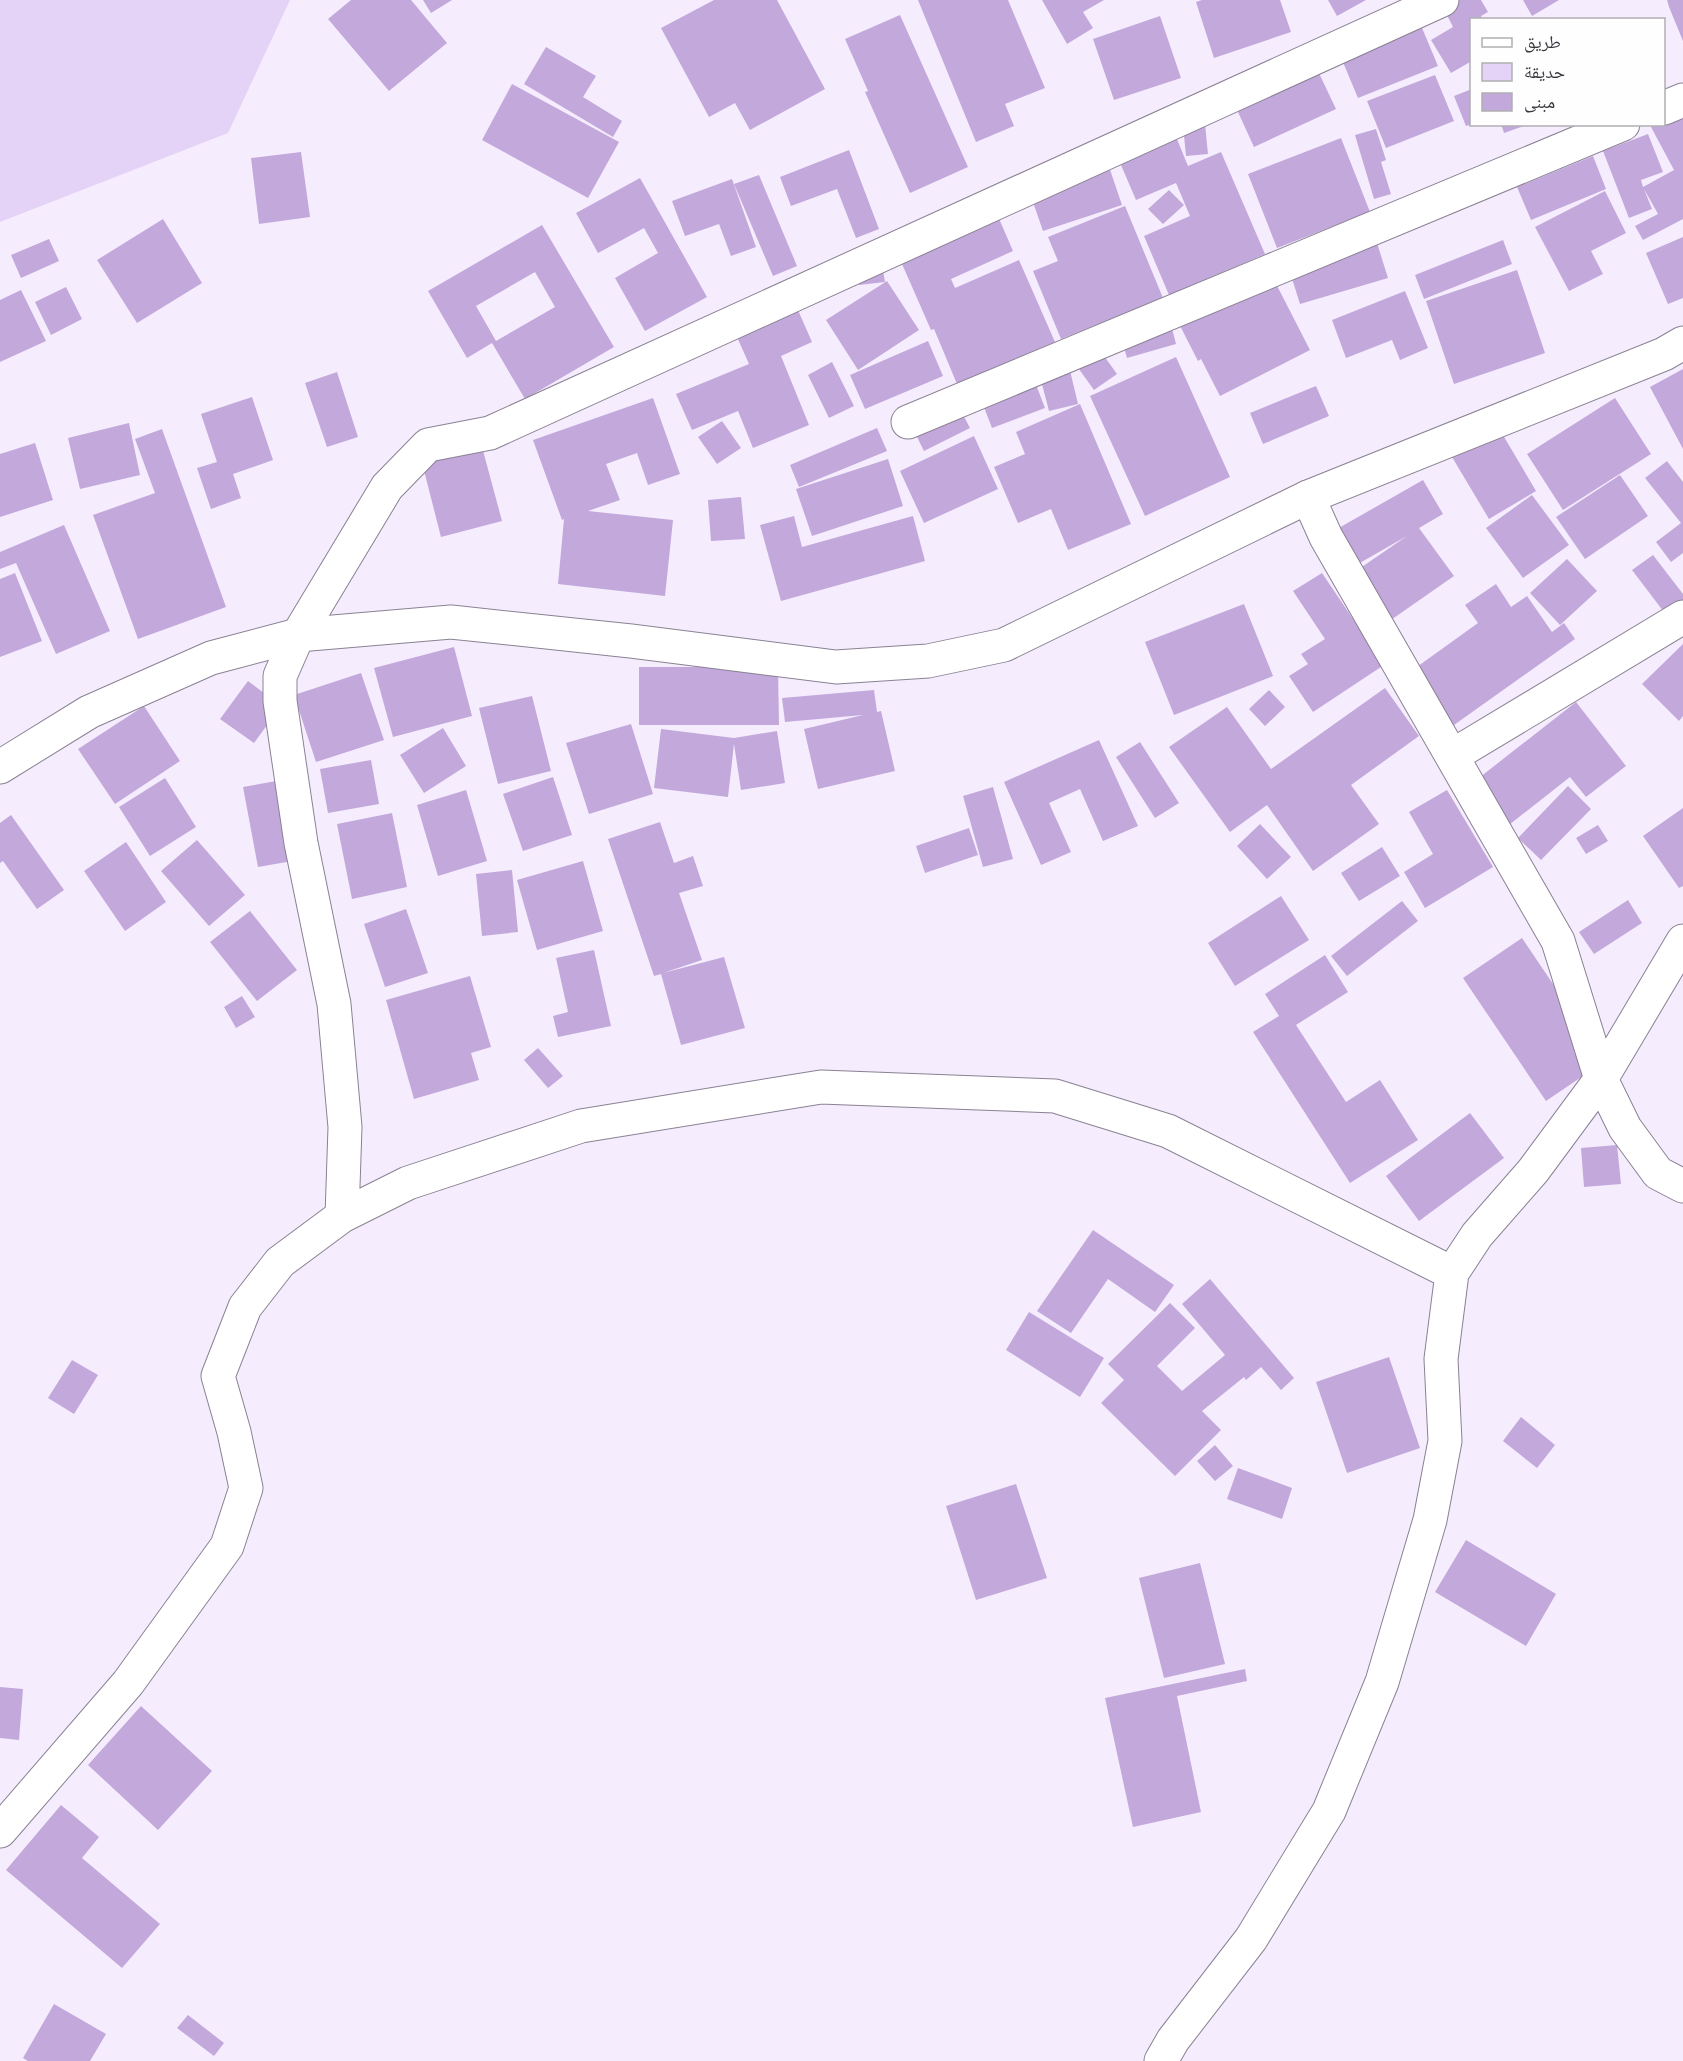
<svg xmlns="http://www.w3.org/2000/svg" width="1683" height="2061" viewBox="0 0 1683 2061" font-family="Ubuntu,'Noto Naskh Arabic',sans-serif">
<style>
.green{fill:#e5d2f7}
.building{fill:#c3a8dc;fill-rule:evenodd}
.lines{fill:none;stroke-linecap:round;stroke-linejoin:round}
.minor-casing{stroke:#8a8193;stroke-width:35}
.secondary-casing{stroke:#8a8193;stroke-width:35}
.minor{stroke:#fff;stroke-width:33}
.secondary{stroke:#fff;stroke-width:33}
</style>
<rect width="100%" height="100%" fill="#f5edfd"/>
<!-- green -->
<path class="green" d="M0,0H290L228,133L0,222Z"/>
<!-- building -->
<path class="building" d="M351,0H411L447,43L389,91L328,19Z
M423,0H452L431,13Z
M714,0H777L825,89L750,130L735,103L709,117L661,28Z
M918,0H1008L1045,88L1005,104L1014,126L976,142Z
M1042,0H1104L1083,12L1093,28L1067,44Z
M1202,0H1280L1291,32L1214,58L1196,2Z
M1328,0H1366L1337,16Z
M1447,0H1481L1488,12L1481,16L1483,20H1472V65L1470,62L1451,73L1431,40L1453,27L1441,3Z
M1523,0H1559L1532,16Z
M1667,0H1683V41L1669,7Z
M900,15L968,167L910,193L865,92L868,91L845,39Z
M1160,16L1181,78L1114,100L1093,39Z
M1417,16L1438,66L1358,98L1337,48Z
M546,47L596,76L583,97L622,121L613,137L524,84Z
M1308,50L1336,109L1254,147L1227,88Z
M1435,75L1454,121L1386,148L1367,101Z
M512,84L619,142L588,198L482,140Z
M1472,89V124L1466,126L1454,96Z
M1683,110V219L1643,240L1635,226L1658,214L1644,189L1652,209L1629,218L1603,151L1648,134L1663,172L1641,180L1643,187L1674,170L1651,127L1656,124H1664V120Z
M1205,124L1208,154L1186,156L1183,126Z
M1501,124H1527V125L1504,133Z
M1172,127L1188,166L1221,152L1265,254L1169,295L1144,236L1190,216L1176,183L1136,200L1115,151Z
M1376,129L1386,160L1381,162L1391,194L1374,199L1355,135Z
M1341,138L1370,212L1277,248L1248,174Z
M849,150L879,229L856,238L837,189L791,206L780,177Z
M301,152L310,217L259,224L251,158Z
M1105,155L1122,205L1043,231L1026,182Z
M1593,156L1606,189L1531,220L1517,187Z
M759,175L797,266L773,276L734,184Z
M640,178L707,297L645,331L615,278L658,253L644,228L598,253L576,213Z
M732,179L756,247L731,256L719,224L685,236L672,201Z
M1169,190L1184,205L1163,224L1148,209Z
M1605,191L1626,233L1591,251L1603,274L1569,291L1535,227Z
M1125,206L1163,298L1061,339L1033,271L1058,261L1048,237Z
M994,207L1013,251L951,279L955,288L1019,260L1055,342L957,384L934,329L931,330L895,248Z
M163,219L202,283L137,323L97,260Z
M542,225L614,347L525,399L492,343L467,358L428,291ZM535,272L555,307L496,341L476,306Z
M1683,237V298L1668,304L1646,253Z
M49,239L59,261L21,278L11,255Z
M1503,240L1512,264L1424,299L1415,275Z
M1377,243L1388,278L1300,304L1289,269Z
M882,264L885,282L859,285L856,267Z
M1268,268L1310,350L1220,396L1201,359L1198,361L1174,314Z
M1517,270L1545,353L1454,384L1426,301Z
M887,281L919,330L858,370L826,320Z
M66,287L82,319L51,335L35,302Z
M21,290L46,341L0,362V300Z
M1405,291L1428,348L1400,360L1392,340L1346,358L1332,320Z
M790,292L812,342L781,356L809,425L753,448L738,411L692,430L676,394L749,364L729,319Z
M1169,317L1176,344L1127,358L1119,330Z
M928,341L943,376L865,409L850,375Z
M1094,342L1117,374L1094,390L1071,358Z
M1176,357L1230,477L1145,516L1090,396Z
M1067,358L1078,404L1049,411L1037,365Z
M832,362L854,406L829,418L808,375Z
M1030,369L1045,408L992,428L977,389Z
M1683,369V449L1650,387Z
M337,372L358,437L327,447L305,383Z
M1316,386L1329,416L1263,444L1250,413Z
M252,397L273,460L233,474L241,498L211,509L197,468L217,462L201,414Z
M653,398L680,474L648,485L637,453L606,464L620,500L588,511L673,520L665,596L558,584L564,519L562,520L533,440Z
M1615,398L1651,454L1563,510L1527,454Z
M1080,404L1131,524L1068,550L1051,509L1018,523L994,467L1025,454L1016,432Z
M959,407L970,428L924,451L913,429Z
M722,421L741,448L717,464L698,437Z
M129,423L140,475L80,489L68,438Z
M1497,425L1536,491L1489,519L1449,452Z
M877,428L887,451L799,487L790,465Z
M162,429L226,607L138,639L93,515L155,493L135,439Z
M478,432L502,521L441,537L418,447Z
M974,436L998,489L924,523L900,471Z
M35,443L53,500L0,517V454Z
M888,459L903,506L812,536L796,489Z
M1667,461L1683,482V553L1671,562L1656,542L1681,523L1645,478Z
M1620,475L1648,516L1585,559L1556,517Z
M1423,480L1443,514L1419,528L1454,576L1388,622L1353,573L1407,536L1351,568L1330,533Z
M1532,495L1569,545L1523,578L1486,528Z
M741,497L745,539L711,541L708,500Z
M794,516L802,547L913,516L925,561L781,601L760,525Z
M64,525L110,631L56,654L16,563L0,569V552Z
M1653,555L1683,594V610L1670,620L1632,570Z
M1567,559L1597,591L1560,625L1530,593Z
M15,573L42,641L0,657V579Z
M1322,573L1384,665L1313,712L1289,676L1308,664L1301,654L1325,639L1293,591Z
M1496,584L1511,607L1527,596L1552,632L1564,623L1575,639L1454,725L1414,669L1478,623L1465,605Z
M1244,604L1273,676L1174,715L1145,642Z
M1683,644V716L1679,721L1642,684Z
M454,647L472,716L393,737L374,668Z
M639,667H778L779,725H639Z
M361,673L384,740L316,762L294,695Z
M248,681L281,706L254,743L220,719Z
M1385,688L1419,736L1351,785L1379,824L1313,871L1267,805L1230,832L1169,747L1227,707L1271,769Z
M874,690L877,712L881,711L895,771L818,789L804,729L863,715L785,722L782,698Z
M1269,690L1285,707L1265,726L1249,709Z
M532,696L551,771L498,784L479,708Z
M1576,702L1626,766L1586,797L1570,777L1509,825L1475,781Z
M144,706L180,761L115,804L78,749Z
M631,724L653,794L589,814L566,743Z
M443,728L466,766L424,793L400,755Z
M661,729L734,738L777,731L785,783L741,790L734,744L728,797L654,788Z
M1099,740L1138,826L1103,841L1080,789L1049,803L1071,852L1041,865L1004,782Z
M1140,742L1179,803L1155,818L1116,757Z
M371,760L379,804L328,813L320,769Z
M553,777L572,835L523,851L503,794Z
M165,778L196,827L150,856L119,807Z
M282,780L298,860L258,867L243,787Z
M1568,786L1591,809L1541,860L1518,838Z
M993,787L1013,859L983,867L963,796Z
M466,790L487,861L438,876L417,805Z
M1447,790L1493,867L1425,908L1404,872L1433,854L1409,812Z
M1683,808V886L1679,888L1643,836Z
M392,813L407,887L352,899L337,824Z
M11,815L64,890L37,909L3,861L0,863V823Z
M660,822L674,863L693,856L703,886L679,893L702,960L663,973L724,957L745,1028L681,1045L661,974L654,976L608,839Z
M1260,824L1291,857L1267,879L1237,846Z
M1598,825L1608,841L1586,854L1576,838Z
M969,828L978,855L925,873L916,846Z
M197,840L245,895L209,926L161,871Z
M126,842L166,902L125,931L84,871Z
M1382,847L1400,876L1359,901L1341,873Z
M583,861L603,931L537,950L517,880Z
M512,870L518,932L482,936L476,874Z
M1281,896L1309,940L1235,986L1208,943Z
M1628,900L1642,923L1594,954L1579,932Z
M1402,901L1418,921L1347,976L1331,956Z
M406,909L428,973L385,987L364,924Z
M250,911L297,970L257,1001L210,942Z
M1522,938L1605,1061L1546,1101L1463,978Z
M594,950L611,1026L558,1037L553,1016L568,1012L556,958Z
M1325,955L1348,992L1296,1025L1346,1102L1380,1080L1418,1140L1350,1183L1253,1032L1279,1016L1265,994Z
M470,976L491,1047L471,1053L479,1080L414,1099L386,1000Z
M242,996L255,1017L236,1028L224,1007Z
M538,1048L563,1076L548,1088L524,1060Z
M1470,1113L1504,1158L1419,1221L1386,1176Z
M1617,1145L1621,1184L1584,1187L1581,1148Z
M1093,1230L1174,1285L1155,1312L1108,1279L1071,1333L1037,1311Z
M1210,1279L1294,1378L1281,1390L1261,1367L1246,1380L1244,1377L1202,1411L1221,1430L1175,1476L1101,1403L1124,1380L1108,1364L1170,1303L1195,1328L1157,1366L1182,1391L1225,1355L1182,1304Z
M1029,1312L1104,1358L1080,1397L1006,1350Z
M1389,1357L1420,1448L1347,1473L1316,1382Z
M72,1360L98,1375L74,1414L48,1398Z
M1521,1417L1555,1445L1537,1468L1503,1441Z
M1215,1445L1233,1466L1215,1481L1197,1461Z
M1238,1468L1292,1488L1282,1519L1227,1499Z
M1016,1484L1047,1578L976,1600L946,1506Z
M1466,1540L1556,1594L1526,1646L1435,1592Z
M1200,1563L1225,1664L1164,1678L1139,1578Z
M1245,1669L1247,1681L1177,1696L1201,1812L1133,1827L1105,1698Z
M0,1687L23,1689L19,1740L0,1738Z
M141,1706L212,1771L158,1830L88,1765Z
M61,1805L99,1837L82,1858L160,1924L122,1968L6,1870Z
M54,2004L106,2034L90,2061H28L23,2058Z
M188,2015L224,2043L214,2056L177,2028Z"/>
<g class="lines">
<defs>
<path id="minor" d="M1664,108L1683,100
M908,422L1623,124
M1308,497L1326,537L1558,941L1601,1079L1625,1128L1658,1173L1683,1186
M1452,756L1683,617
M342,1216L345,1127L334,1004L301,843L280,701V676L298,635L387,487L428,445L490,433L1442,0
M0,1831L128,1683L227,1546L246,1488L234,1432L218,1376L245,1307L280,1262L342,1216L408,1183L581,1126L821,1087L1055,1096L1168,1131L1452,1273
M1161,2061L1173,2040L1251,1939L1329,1811L1382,1682L1430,1520L1445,1441L1441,1359L1452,1273L1477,1235L1533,1171L1601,1079L1683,941"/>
<path id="secondary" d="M0,767L89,712L211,658L298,635L451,622L631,641L836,667L928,661L1004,645L1308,497L1664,354L1683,343"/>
</defs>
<!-- minor casing -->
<use href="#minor" class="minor-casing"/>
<!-- secondary casing -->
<use href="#secondary" class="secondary-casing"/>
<!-- minor -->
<use href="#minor" class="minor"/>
<!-- secondary -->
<use href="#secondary" class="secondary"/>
</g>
<!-- legend -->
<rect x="1470" y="18" width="195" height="108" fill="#fefefe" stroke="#b0aeb1" stroke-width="1.5"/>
<rect x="1482" y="38" width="30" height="9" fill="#ffffff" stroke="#b0aeb1" stroke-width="1.5"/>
<text x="1524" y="48" font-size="18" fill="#3a363e">طريق</text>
<rect x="1482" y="63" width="30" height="18" fill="#e5d2f7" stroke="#b0aeb1" stroke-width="1.5"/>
<text x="1524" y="78" font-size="18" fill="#3a363e">حديقة</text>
<rect x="1482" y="93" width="30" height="18" fill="#c3a8dc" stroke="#b0aeb1" stroke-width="1.5"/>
<text x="1524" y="108" font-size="18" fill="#3a363e">مبنى</text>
</svg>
